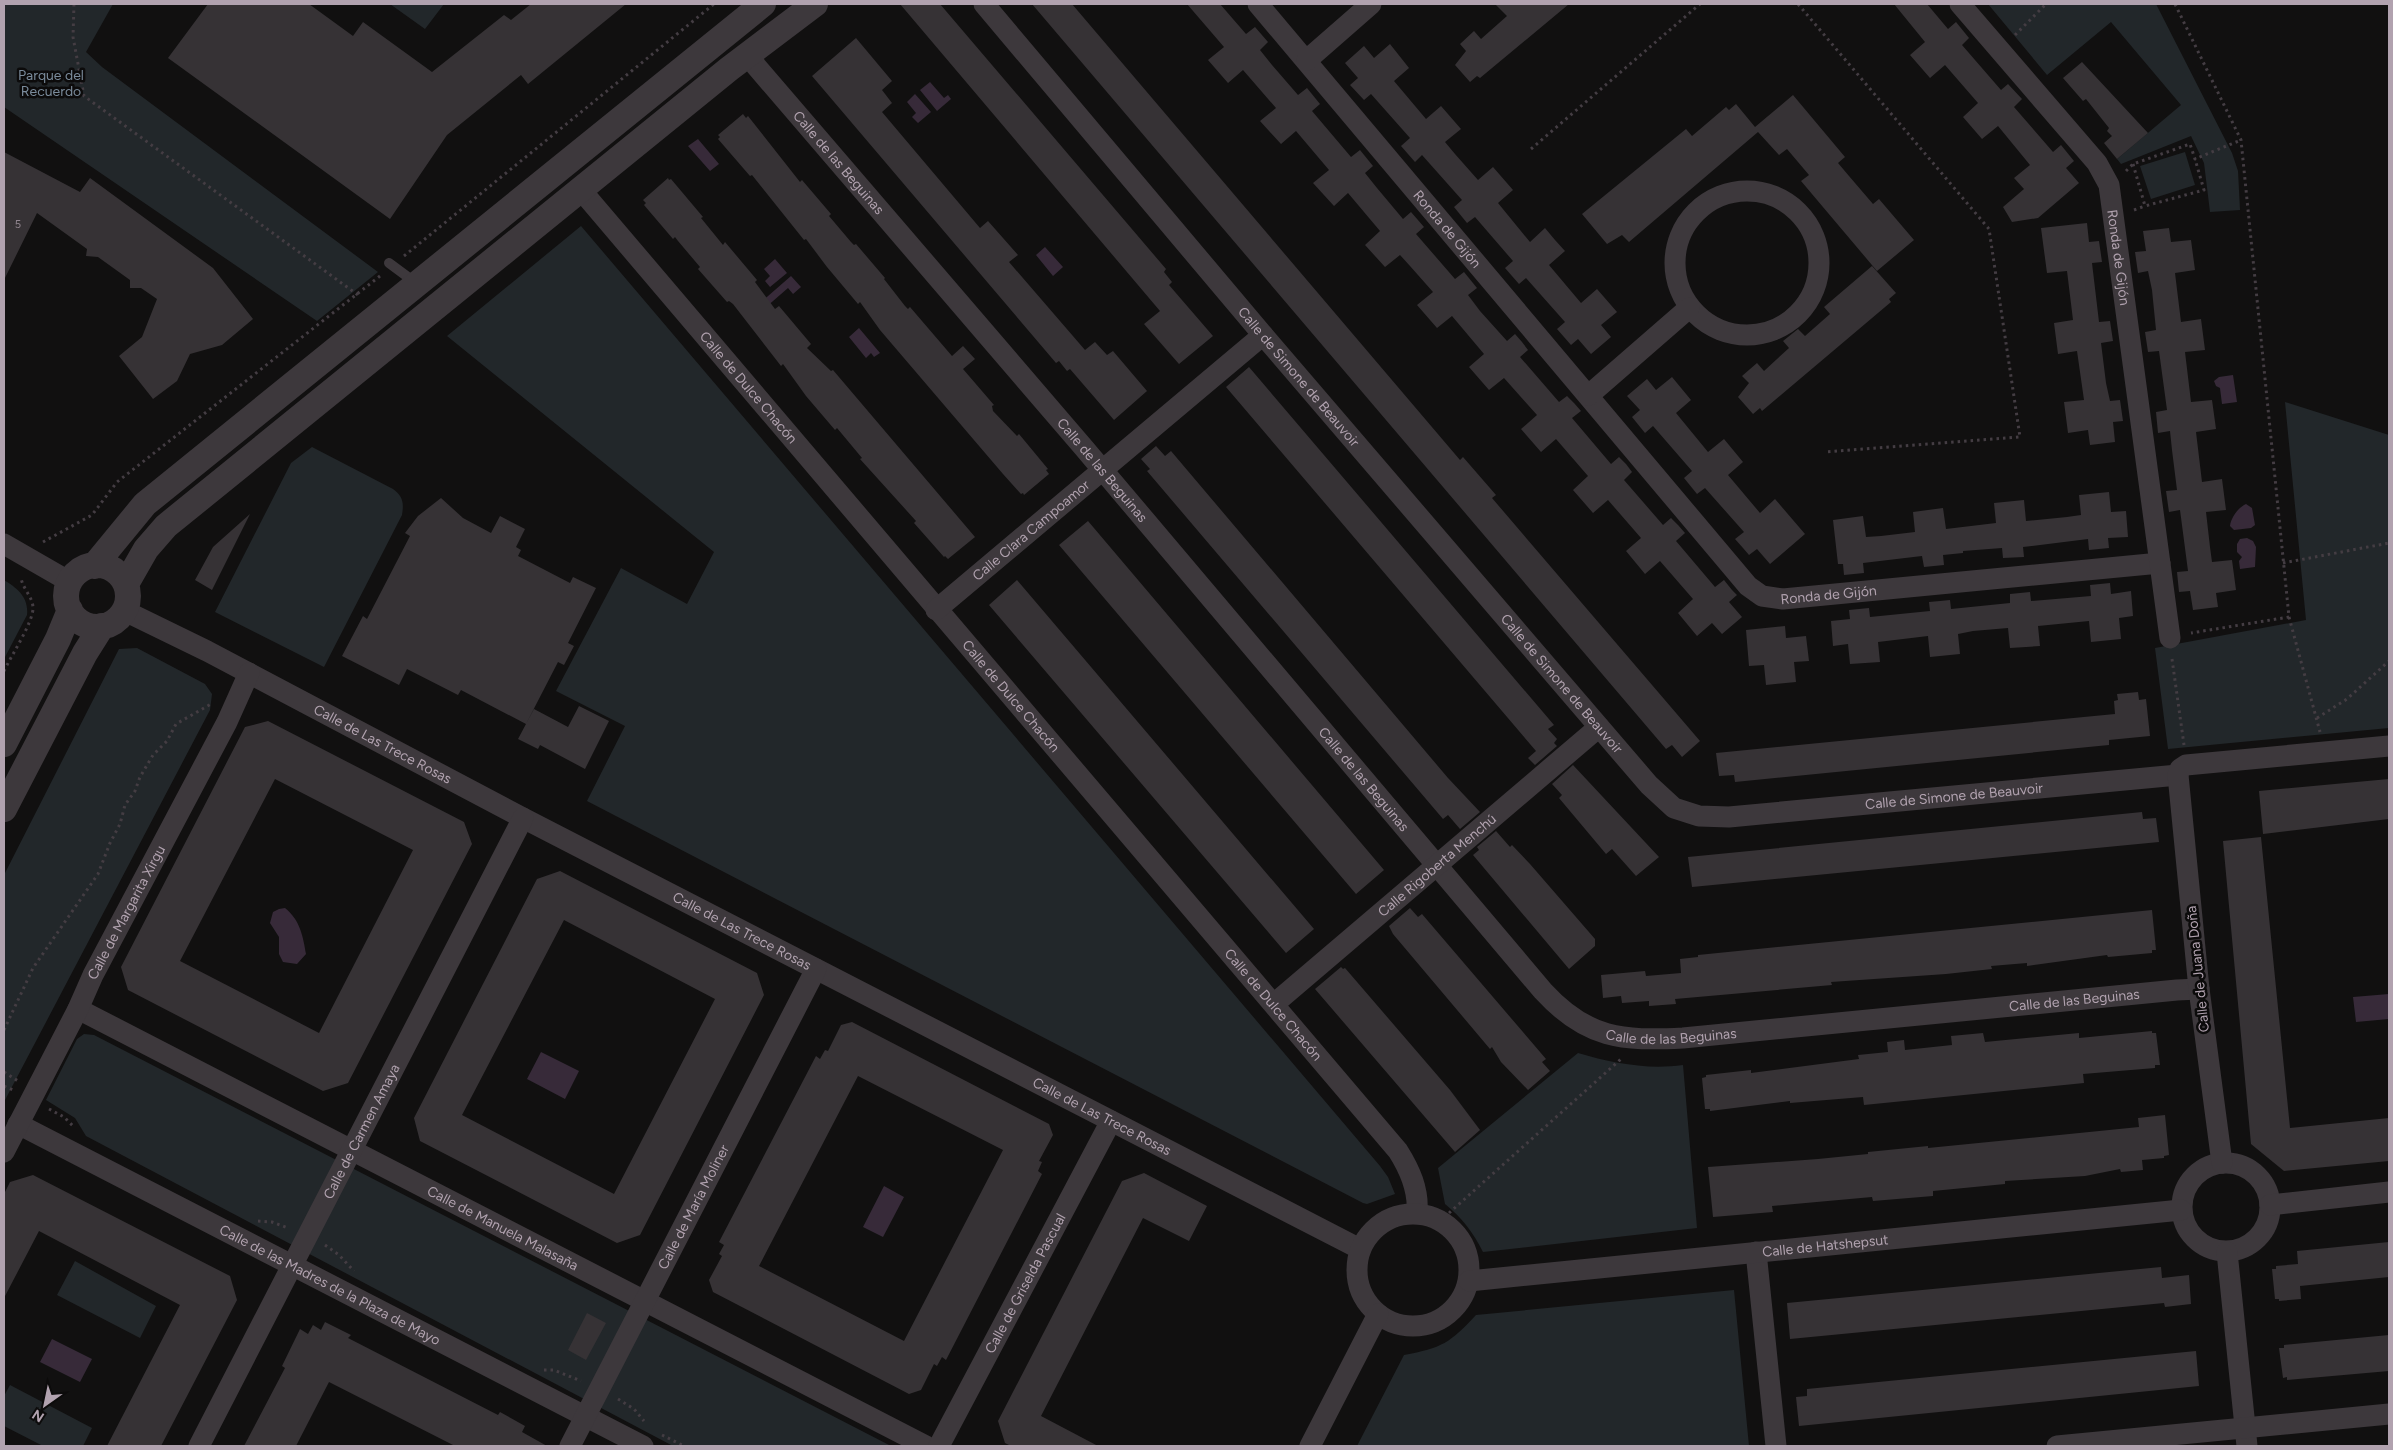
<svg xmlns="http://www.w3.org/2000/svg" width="2393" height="1450" viewBox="0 0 2393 1450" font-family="Figtree,sans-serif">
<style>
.green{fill:#22272a}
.water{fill:#372a39}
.building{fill:#363235;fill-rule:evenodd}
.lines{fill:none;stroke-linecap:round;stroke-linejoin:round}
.path{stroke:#443d43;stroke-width:3;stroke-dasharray:2.5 4;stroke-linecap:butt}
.service{stroke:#3d383c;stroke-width:10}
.minor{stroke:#3d383c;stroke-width:21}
.tertiary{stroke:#3d383c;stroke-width:26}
.labels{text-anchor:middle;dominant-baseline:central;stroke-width:5;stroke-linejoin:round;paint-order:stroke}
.number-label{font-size:11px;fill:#928690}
.park-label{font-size:14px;fill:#7a8b9b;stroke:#0c0b0b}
.street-label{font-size:14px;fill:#b1a2af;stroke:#0c0b0b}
</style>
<rect width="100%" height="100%" fill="#111010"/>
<!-- green -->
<path class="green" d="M4,4H113L86,52L102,67L378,272L317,321L4,107Z
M390,4H444L425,29Z
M1988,4H2156L2232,153L2238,171L2240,210L2210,212L2204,163L2191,136L2121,164L2117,159L2181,105L2111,22L2047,75Z
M2185,152L2195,185L2151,199L2140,166Z
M581,226L1380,1166L1388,1177L1395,1194L1367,1204L1363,1203L587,801L625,726L556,691L621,568L687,604L714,552L447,336Z
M2285,402L2389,435V728L2168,749L2155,648L2306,620Z
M312,447L393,489C403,496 404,503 402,515L324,667L215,612L291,463Z
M4,580C17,588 29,597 27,615L4,659Z
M137,648L205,684L212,694L210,710L4,1102V875L119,649Z
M84,1034L94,1035L891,1446H673L86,1136L75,1118L46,1100L77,1039Z
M1578,1053C1612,1063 1647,1070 1683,1065L1697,1228L1483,1252C1473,1232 1462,1218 1445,1204L1438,1168Z
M75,1261L156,1306L140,1338L57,1295Z
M1734,1290L1749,1446H1357L1404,1355C1442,1348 1450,1343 1476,1315Z
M10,1385L92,1428L83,1446H43L4,1426V1396Z"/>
<!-- water -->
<path class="water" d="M930,82L944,98L948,95L951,99L937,111L920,90Z
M915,94L931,112L918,123L912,117L916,113L907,102Z
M698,139L719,164L710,171L688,146Z
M1045,247L1063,267L1053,276L1036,255Z
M775,259L787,273L770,287L765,281L770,276L764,269Z
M791,276L801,287L793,294L788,288L765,308L761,302Z
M859,328L880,353L874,357L871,353L866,358L849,337Z
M2233,375L2237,402L2222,404L2220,388L2216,386L2214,381L2219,377Z
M2246,504L2252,508L2255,525L2251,528L2234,530L2230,526C2231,517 2239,507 2246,504Z
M2247,538L2253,541L2256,547L2255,567L2240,569L2239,561L2242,557L2237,552V544L2240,539Z
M285,908C300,920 303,936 306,954L297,964L283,962L279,954V937L270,923L273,912L279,909Z
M2389,994V1019L2356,1022L2353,997Z
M541,1052L579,1071L565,1099L527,1079Z
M884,1186L904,1197L883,1237L863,1227Z
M52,1339L92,1359L80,1382L40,1362Z"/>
<!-- building -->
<path class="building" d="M208,4H309L353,36L363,22L432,72L504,15L511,20L531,4H626L528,84L521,75L447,135L390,219L168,58Z
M900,4H940L1166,269L1164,272L1172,282L1169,285L1213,336L1179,364L1144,324L1160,311Z
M1032,4H1072L1460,460L1463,457L1496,495L1492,498L1700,741L1682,757L1672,745L1666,749Z
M1187,4H1220L1246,34L1255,27L1268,42L1260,50L1272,65L1298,95L1307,88L1320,104L1312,111L1351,157L1360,150L1373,166L1365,173L1377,188L1403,219L1411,212L1424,227L1416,234L1455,279L1464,272L1477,288L1468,295L1480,311L1507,341L1515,334L1522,342L1528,350L1520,357L1559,402L1567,396L1574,403L1581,411L1572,418L1611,464L1619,457L1626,464L1632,472L1624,480L1663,525L1671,518L1678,525L1685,533L1676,541L1715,587L1724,580L1732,590L1737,595L1729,602L1742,617L1722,634L1712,623L1697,636L1678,613L1693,599L1660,561L1645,574L1626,551L1641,538L1608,500L1593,513L1573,490L1588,476L1556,439L1541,452L1521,429L1537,415L1504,378L1489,390L1469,367L1484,354L1452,316L1437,328L1417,305L1433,292L1410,266L1400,255L1385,267L1365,245L1380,231L1348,193L1334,206L1313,183L1329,170L1296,131L1281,144L1260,121L1276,108L1243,70L1228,83L1208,60L1224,47Z
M1495,4H1569L1480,78L1477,76L1470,82L1455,65L1466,51L1460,44L1474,31L1481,39L1507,16Z
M1894,4H1927L1948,29L1956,22L1969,38L1962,45L2001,90L2008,84L2022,99L2014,107L2053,152L2061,145L2074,161L2066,168L2079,183L2038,218L2012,222L2003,207L2024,189L2014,178L2030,165L1998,126L1982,139L1963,117L1978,103L1945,65L1930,78L1910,55L1925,42Z
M856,38L892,81L882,90L892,103L882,112L980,228L988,221L1018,255L1009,262L1085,350L1095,342L1107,355L1113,351L1147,391L1114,420L1070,369L1067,371L1059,361L1056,363L812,76Z
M1390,44L1409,68L1394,81L1426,119L1441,106L1461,129L1445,142L1455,154L1478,180L1493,167L1513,190L1498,203L1530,242L1545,228L1555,240L1565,251L1549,265L1581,303L1597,289L1617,312L1601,325L1611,337L1591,354L1578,339L1571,345L1557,329L1565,322L1526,278L1519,284L1505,268L1513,261L1475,217L1467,223L1454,207L1462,200L1422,155L1415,162L1401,146L1410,138L1371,94L1364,100L1350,85L1358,78L1345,63L1364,46L1374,58Z
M2082,62L2148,133L2117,159L2104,143L2112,136L2107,131L2109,128L2086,99L2083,101L2063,78Z
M1793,95L1845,157L1838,163L1849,176L1873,204L1879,199L1914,240L1877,271L1801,181L1809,175L1787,149L1779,155L1758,132L1629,242L1622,235L1607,244L1582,214L1686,129L1692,136L1726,107L1729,110L1736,104L1755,127Z
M743,114L746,118L748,116L800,182L802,180L831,214L829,216L851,242L854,245L856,244L885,278L884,279L905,306L908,309L910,307L952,356L963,346L975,359L963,369L994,405L992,406L993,411L1017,436L1019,434L1048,469L1046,470L1049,474L1024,495L1023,493L1021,494L1003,474L880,330L860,302L858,304L827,267L806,239L804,240L752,175L750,176L718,139L720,137L718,135Z
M4,152L80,192L90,178L213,268L253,319L222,345L190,354L177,381L153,399L119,356L142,337L157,299L141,288H130V280L98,257L86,256L87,249L37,213L4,280Z
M668,178L669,180L671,179L703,217L701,218L723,245L725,242L757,280L755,282L775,309L779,306L811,344L807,348L831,371L833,370L975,537L948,559L945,556L944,557L914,523L916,521L860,459L862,458L837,428L835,430L806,396L783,364L781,366L733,304L729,301L727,302L698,269L700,267L678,241L675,237L673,239L644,205L646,203L643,200Z
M2087,223L2089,242L2099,241L2102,262L2092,263L2099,322L2110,321L2113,341L2101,343L2106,383L2110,401L2120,400L2123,421L2113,422L2115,442L2090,445L2088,430L2068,433L2064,402L2084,400L2077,351L2058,354L2054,323L2073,320L2067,271L2047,273L2041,228Z
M2169,228L2171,242L2191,240L2195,270L2175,273L2181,322L2201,319L2205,350L2185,352L2191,402L2212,400L2216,429L2196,432L2202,482L2222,479L2226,510L2206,512L2210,547L2212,562L2232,560L2236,590L2216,593L2218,607L2193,610L2190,591L2179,592L2177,572L2188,571L2180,510L2169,512L2166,491L2177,490L2172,450L2170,431L2158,433L2156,412L2167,410L2159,351L2148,352L2145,332L2156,330L2152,290L2148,271L2138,273L2135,252L2146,251L2143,231Z
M1872,266L1896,293L1889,299L1891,302L1762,411L1760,408L1753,414L1738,397L1749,383L1742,376L1757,363L1764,371L1789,348L1783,341L1798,329L1805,336L1830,314L1824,307Z
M1249,367L1554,725L1548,729L1557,739L1554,743L1557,746L1535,765L1528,758L1536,751L1226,387Z
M1672,377L1691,400L1676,413L1708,452L1724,439L1743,462L1728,475L1760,513L1775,499L1805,534L1770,564L1757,549L1749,555L1743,548L1735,539L1744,532L1705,488L1697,494L1684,478L1692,471L1653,426L1645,433L1632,417L1640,410L1627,396L1647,379L1656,390Z
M1156,446L1165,456L1171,451L1448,778L1480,812L1460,829L1448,815L1443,819L1147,471L1150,469L1141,459Z
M2109,492L2111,512L2126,511L2128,537L2108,538L2109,548L2089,550L2088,539L2023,547L2024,557L2003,558L2002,548L1963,551V553L1943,555L1944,565L1924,567L1922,556L1863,563L1864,573L1844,575L1843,564H1838L1833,520L1863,516L1866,537L1881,536L1915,532L1913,512L1943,508L1946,529L1996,523L1994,503L2024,500L2026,521L2067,517L2081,515L2079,495Z
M441,498L463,518L491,533L500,516L525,529L516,547L521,550L518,556L570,583L573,577L596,588L568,643L574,646L564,665L558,662L526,724L461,690L458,695L407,669L399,685L342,656L363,616L367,619L410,536L405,533L418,516Z
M250,514L212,590L195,580L213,547Z
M1088,521L1384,870L1356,894L1059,545Z
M1017,580L1314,929L1286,953L989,605Z
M2110,583L2111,594L2131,591L2133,616L2119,618L2121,639L2091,642L2089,621L2038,626L2040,646L2010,648L2008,628L1973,631L1958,634L1960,654L1930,657L1928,636L1878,642L1880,662L1850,664L1848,644L1833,646L1831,621L1850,619L1849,610L1869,608L1870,617L1930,611L1929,602L1940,601L1950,600L1951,609L2010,603V594L2030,592L2031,601L2091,596L2090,585Z
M1785,626L1786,638L1806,636L1809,661L1794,662L1796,682L1766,685L1764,665L1749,666L1746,630Z
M2138,692L2139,700L2146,699L2150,736L2109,740V745L1735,782L1734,775L1719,776L1716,753L2115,714L2114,701L2118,700L2117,694Z
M579,706L609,721L585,769L540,745L538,749L518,739L534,709L568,727Z
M268,721L464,822L472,844L348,1083L323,1091L128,990L121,967L245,727ZM275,779L413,850L319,1033L180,961Z
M1573,765L1659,857L1636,876L1612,849L1606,854L1559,798L1562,795L1552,784Z
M2389,779V819L2263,834L2259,791Z
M2142,812L2143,819L2156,818L2159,842L1692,887L1688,857Z
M1496,831L1510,847L1512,845L1530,864L1595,939V946L1569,969L1473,855L1479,850L1477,847Z
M2261,837L2290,1128L2389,1118V1161L2284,1171L2251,1144L2223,841Z
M560,871L757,973L764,995L640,1235L617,1243L420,1141L414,1118L537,879ZM564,920L715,999L614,1194L462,1115Z
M1410,908L1418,917L1422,914L1546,1059L1542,1062L1550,1071L1528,1090L1501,1062L1492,1047L1490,1049L1393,934L1389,926Z
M2152,910L2156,950H2152V953L2108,957L2107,955L2027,966V963L1991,966L1992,969L1946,974L1831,982L1832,985L1675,999L1676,1004L1649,1006V1001L1622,1003L1621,996L1603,998L1601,975L1645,971L1646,976L1681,973L1680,959L1698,957V955Z
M1341,967L1343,969L1345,968L1450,1090L1480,1130L1455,1152L1315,989Z
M852,1022L1049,1124L1053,1135L1039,1161L1042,1162L1038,1171L1042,1174L946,1360L942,1357L937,1366L934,1364L921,1390L909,1394L713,1292L709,1280L722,1256L719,1254L724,1245L719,1242L816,1056L820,1059L825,1050L828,1051L841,1025ZM858,1076L1003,1150L904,1341L759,1266Z
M2152,1031V1033H2156L2160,1065H2155V1068L2083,1074L2084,1083L1864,1105L1863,1097L1790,1103V1101L1710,1111V1109H1705L1702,1078L1706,1077V1075L1751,1070V1073L1859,1059L1858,1055L1888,1052L1887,1042L1904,1040L1905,1050L1952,1045L1951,1036L1983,1033L1985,1042L2079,1033V1038Z
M2165,1115L2169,1155L2164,1156V1158L2142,1160L2143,1170L2121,1172L2120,1169L2085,1176L2005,1181V1184L1933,1191V1196L1873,1201L1872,1197L1772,1206L1773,1212L1713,1217L1708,1167L1818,1159L1868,1154V1152L1928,1146V1148L2139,1127L2138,1118Z
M1144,1173L1207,1206L1189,1241L1143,1218L1041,1416L1098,1446H1011L1005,1443L998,1421L1122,1181Z
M33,1175L230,1276L237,1300L161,1446H107L180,1305L39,1231L4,1298V1194L10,1182Z
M2389,1242V1277L2300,1286L2301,1299L2279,1301V1299H2275L2272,1269H2276V1266L2298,1264L2297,1251Z
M2161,1267L2162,1278L2189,1275L2191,1304L2165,1307L2164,1303L1790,1339L1787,1303Z
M587,1313L606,1323L586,1360L568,1350Z
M325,1322L351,1335L348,1338L498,1415L500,1412L525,1426L522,1432L547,1446H455L329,1382L296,1446H244L285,1368L282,1366L300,1329L308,1334L313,1325L321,1330Z
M2389,1335V1371L2287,1380V1377L2283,1378L2279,1348H2284V1345Z
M2196,1351L2199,1386L1799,1426L1796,1397L1807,1396V1389Z"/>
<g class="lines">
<!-- path -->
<path class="path" d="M74,4L73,37L84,96L358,295
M1798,4L1989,229L2020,437L1824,452
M2175,4L2241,140L2289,617L2191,633
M2015,35L2046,4
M1531,149L1700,4
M2133,164L2145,206L2204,190L2195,159
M2126,171L2133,164L2190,144L2195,159L2241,140
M2134,210L2145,206
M404,256L714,4
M43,542L92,515L117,482L380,276
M2283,563L2389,543
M2289,617L2320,732
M2172,659L2184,745
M4,671C11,656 34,621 33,607C32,596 23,589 21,578
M2317,718L2347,699L2389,661
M4,1030L33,968L98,874L110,843L120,824L125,805L135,791L140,777L153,755L167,741L176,724L211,704
M4,1072L18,1081
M4,1086L13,1090
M49,1109L64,1117L74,1127
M1449,1213L1621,1059
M258,1221L272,1222L288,1228
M325,1245L339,1255L354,1271
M544,1370H554L581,1381
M618,1399L634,1409L644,1421
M662,1435L684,1446"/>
<!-- service -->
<path class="service" d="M389,263L416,283"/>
<!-- minor -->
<g class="minor">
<path id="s1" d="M984,4L1263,335L1649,785L1674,808L1699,816L1729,817L2178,775"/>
<path id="s2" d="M1258,4L1748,586L1762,596L1783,599L2160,563"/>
<path id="s3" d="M1960,4L2097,163L2109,185L2170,638"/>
<path id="s4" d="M749,54L756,66L1084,448L1543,991C1587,1039 1622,1041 1683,1038L2177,990L2199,989"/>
<path d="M1307,60L1371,4"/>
<path id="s5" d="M581,190L1398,1151C1410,1170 1419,1190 1417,1213"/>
<circle cx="1747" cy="263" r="72"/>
<path d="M1589,395L1689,308"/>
<path d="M4,544L70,582"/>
<path id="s6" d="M936,610L1263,335"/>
<path id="s7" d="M125,611L207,651L523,818L1360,1249"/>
<path id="s8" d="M1274,1004L1599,727"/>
<path id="s9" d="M78,1009L926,1446"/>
<path id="s10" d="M18,1124L643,1446"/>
<path id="s11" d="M4,1152L78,1009L93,975L227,722L249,673"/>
<circle cx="2226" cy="1207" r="44"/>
<path d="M2222,1163L2199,989L2178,775L2180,769L2186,765L2389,746"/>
<path d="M2270,1205L2389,1192"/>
<circle cx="1413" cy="1270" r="56"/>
<path d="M1756,1252L1776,1446"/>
<path d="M2227,1252L2247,1446"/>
<path id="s12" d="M1469,1281L2181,1210"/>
<path id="s13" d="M199,1446L523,818"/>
<path id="s14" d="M570,1446L816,969"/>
<path id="s15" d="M939,1446L1111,1121"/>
<path d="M1310,1446L1378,1314"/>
<path d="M2057,1446L2389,1414"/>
</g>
<!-- tertiary -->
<path class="tertiary" d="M66 596a31 31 0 1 1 62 0a31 31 0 1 1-62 0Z
M94,566L145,504L763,4
M126,584L146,549L166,526L729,69L815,4
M4,744L58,639L70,610
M4,809L85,653L102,626"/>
</g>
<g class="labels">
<!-- number labels -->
<g class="number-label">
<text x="18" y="224">5</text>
</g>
<!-- park labels -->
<g class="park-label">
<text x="51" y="75">Parque del<tspan x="51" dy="16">Recuerdo</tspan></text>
</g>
<!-- street labels -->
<g class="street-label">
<text stroke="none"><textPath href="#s4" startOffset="141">Calle de las Beguinas</textPath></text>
<text stroke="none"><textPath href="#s2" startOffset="294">Ronda de Gijón</textPath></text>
<text stroke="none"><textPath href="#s3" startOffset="308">Ronda de Gijón</textPath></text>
<text stroke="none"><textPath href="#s1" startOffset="488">Calle de Simone de Beauvoir</textPath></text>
<text stroke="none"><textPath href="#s5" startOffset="259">Calle de Dulce Chacón</textPath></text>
<text stroke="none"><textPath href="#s4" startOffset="546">Calle de las Beguinas</textPath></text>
<text stroke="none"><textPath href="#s6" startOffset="124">Calle Clara Campoamor</textPath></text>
<text stroke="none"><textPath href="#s2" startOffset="845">Ronda de Gijón</textPath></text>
<text stroke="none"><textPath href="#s1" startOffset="892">Calle de Simone de Beauvoir</textPath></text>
<text stroke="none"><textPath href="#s5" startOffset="664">Calle de Dulce Chacón</textPath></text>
<text stroke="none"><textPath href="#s7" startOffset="290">Calle de Las Trece Rosas</textPath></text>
<text stroke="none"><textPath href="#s4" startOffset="951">Calle de las Beguinas</textPath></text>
<text stroke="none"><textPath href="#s1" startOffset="1342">Calle de Simone de Beauvoir</textPath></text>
<text stroke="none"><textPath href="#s8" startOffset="214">Calle Rigoberta Menchú</textPath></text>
<text stroke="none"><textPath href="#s11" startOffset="269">Calle de Margarita Xirgu</textPath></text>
<text stroke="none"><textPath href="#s7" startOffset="695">Calle de Las Trece Rosas</textPath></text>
<text transform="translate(2198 969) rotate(-96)">Calle de Juana Doña</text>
<text stroke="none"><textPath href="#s4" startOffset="1776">Calle de las Beguinas</textPath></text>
<text stroke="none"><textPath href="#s5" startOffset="1069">Calle de Dulce Chacón</textPath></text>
<text stroke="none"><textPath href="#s4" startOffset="1371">Calle de las Beguinas</textPath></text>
<text stroke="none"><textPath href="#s7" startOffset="1100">Calle de Las Trece Rosas</textPath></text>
<text stroke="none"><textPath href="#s13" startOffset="354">Calle de Carmen Amaya</textPath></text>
<text stroke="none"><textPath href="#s14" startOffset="269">Calle de María Moliner</textPath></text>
<text stroke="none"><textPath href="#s9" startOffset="478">Calle de Manuela Malasaña</textPath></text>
<text stroke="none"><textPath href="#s12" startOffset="358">Calle de Hatshepsut</textPath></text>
<text stroke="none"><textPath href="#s15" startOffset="184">Calle de Griselda Pascual</textPath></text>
<text stroke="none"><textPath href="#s10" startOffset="351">Calle de las Madres de la Plaza de Mayo</textPath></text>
</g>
</g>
<!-- border -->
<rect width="2393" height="1450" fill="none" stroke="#b1a2af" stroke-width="10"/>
<!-- north arrow -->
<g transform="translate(45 1405) rotate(213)" stroke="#0c0b0b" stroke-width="4" paint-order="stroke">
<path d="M0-4L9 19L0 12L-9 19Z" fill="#b1a2af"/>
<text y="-8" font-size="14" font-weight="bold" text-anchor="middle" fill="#b1a2af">N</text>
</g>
</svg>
